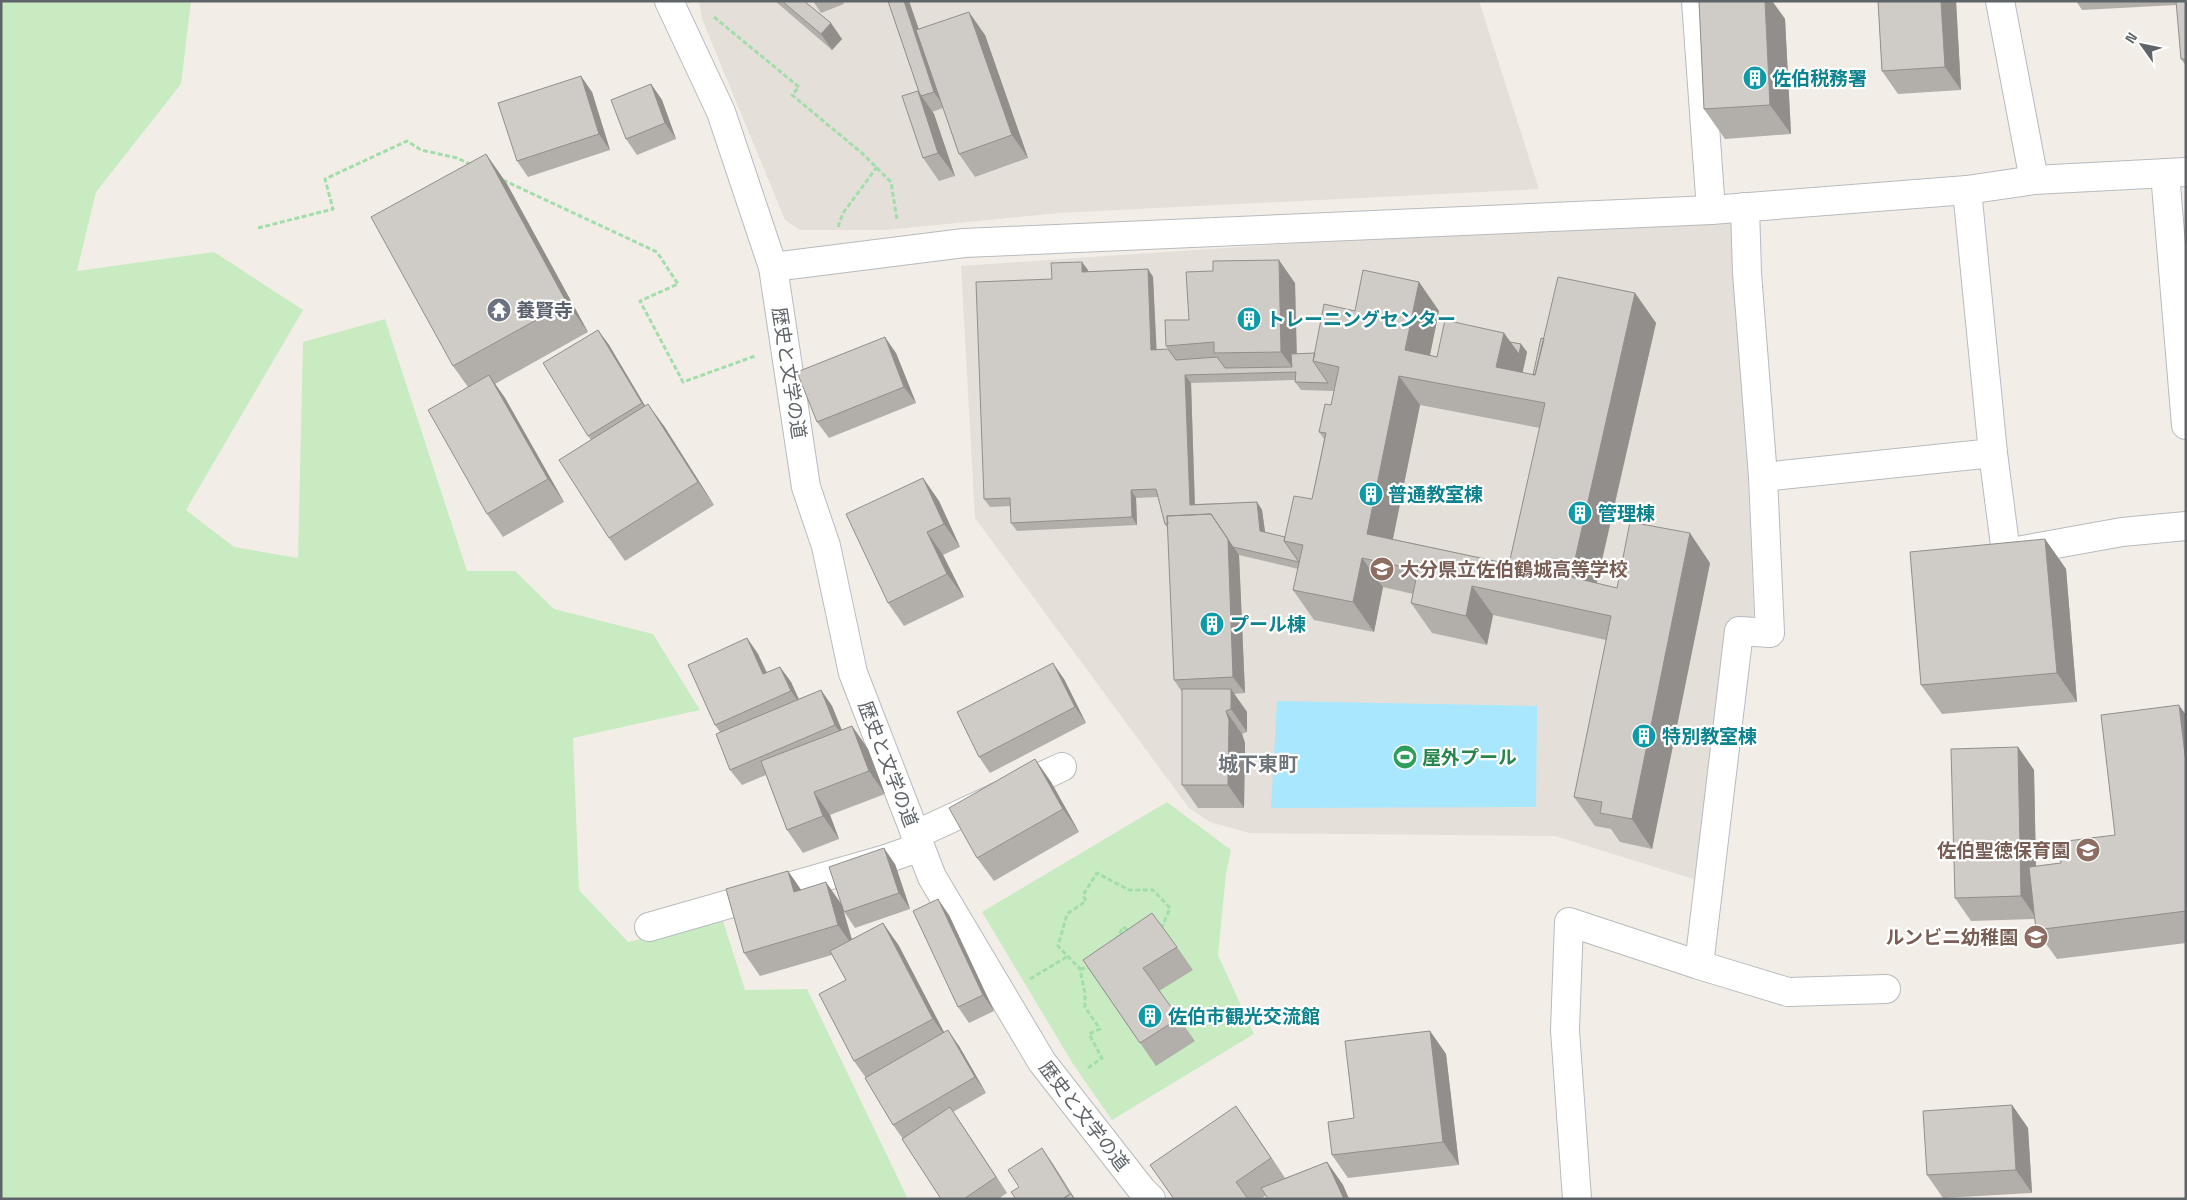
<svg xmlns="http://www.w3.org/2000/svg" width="2187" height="1200" viewBox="0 0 2187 1200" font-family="'Space Grotesk','Noto Sans JP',sans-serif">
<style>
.education{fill:#e4dfd8}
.green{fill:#c8ebc2}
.water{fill:#a9e7ff}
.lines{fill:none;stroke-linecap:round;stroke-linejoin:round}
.minor-casing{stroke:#b7bbbe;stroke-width:30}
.tertiary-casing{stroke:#b7bbbe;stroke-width:30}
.path{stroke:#a3deaa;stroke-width:3;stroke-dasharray:5 2.5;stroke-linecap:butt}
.minor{stroke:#fff;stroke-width:28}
.tertiary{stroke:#fff;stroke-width:28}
.wall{fill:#b2afaa;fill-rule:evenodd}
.shaded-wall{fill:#918e8b}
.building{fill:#cfcbc6;stroke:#918e8b;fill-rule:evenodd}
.labels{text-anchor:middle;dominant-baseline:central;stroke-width:4.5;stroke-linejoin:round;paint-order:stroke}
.culture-label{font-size:19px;font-weight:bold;fill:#0d838f;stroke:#fff;text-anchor:start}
.worship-label{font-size:19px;font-weight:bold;fill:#5b616d;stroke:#fff;text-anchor:start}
.street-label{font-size:19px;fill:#5e6468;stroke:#fff}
.education-label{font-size:19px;font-weight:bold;fill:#785e54;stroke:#fff;text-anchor:end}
.leisure-label{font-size:19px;font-weight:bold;fill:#27864d;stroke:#fff;text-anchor:start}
.neighbourhood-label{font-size:20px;font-weight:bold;fill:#6f767b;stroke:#fff}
</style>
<rect width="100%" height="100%" fill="#f2eee7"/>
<!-- education -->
<path class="education" d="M699,1H1479L1539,189L1059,213L885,230H800L785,220L702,19Z
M1737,213L1754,620H1730L1703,882L1555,836L1249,833L1210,822L1189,808L975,518L961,266Z"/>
<!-- green -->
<path class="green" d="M1,1H191L181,84L96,192L77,271L214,252L303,310L186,510L234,547L298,558L303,342L385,319L467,571H515L554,609L653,634L700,710L573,738L579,890L628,942L723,921L745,990L807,989L908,1199H1Z
M1167,802L1231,850L1226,874L1218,955L1254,1034L1112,1120L1073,1064L982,912Z"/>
<!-- water -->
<path class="water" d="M1277,701L1537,706L1536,807L1271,808Z"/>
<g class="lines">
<defs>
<path id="minor" d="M1696,1L1711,210
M2000,1L2034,180
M2165,173L2186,425
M1967,190L1993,453L2006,553L2122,532L2186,526
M773,267L806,487L826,546L853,673L932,877L1042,1062L1142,1190L1151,1199
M1763,477L1993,453
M915,835L1062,767
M649,927L886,859L920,847
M1699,965L1739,631L1770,633L1763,477L1747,273L1745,207
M1577,1199L1565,1030L1569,922L1699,965L1788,992L1886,989"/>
<path id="tertiary" d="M669,1L721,112L773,267L964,243L1711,210L1967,190L2034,180L2186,172"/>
</defs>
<!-- minor casing -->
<use href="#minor" class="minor-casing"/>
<!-- tertiary casing -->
<use href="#tertiary" class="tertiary-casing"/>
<!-- path -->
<path class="path" d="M714,17L799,87L792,95L863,154L891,182L897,220
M503,180L657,252L678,284L640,301L683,382L755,356
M838,227L843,213L877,167
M258,228L333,209L325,179L407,141L421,150L457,158L472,165
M1116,940L1123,927L1131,932
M1080,969L1092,967
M1030,979L1068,956
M1088,1068L1102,1058L1089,1034L1100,1029L1085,1007V994L1080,969L1058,946L1067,914L1086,901L1083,895L1097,873L1129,890H1153L1170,908L1162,927L1160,929"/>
<!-- minor -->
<use href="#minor" class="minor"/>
<!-- tertiary -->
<use href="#tertiary" class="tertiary"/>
</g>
<!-- wall -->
<path class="wall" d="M775,1H804L842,39L832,50Z
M813,1H843L844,4L821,13Z
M888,1H909L919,29L985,35L1028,158L975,177L959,154L943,108L932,112L934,114L955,176L939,181L923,158L919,92Z
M1699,1H1772L1785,19L1791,134L1725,139L1704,109Z
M1878,1H1956L1961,90L1898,94L1882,71Z
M2076,1H2186V66L2181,59L2177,5L2082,10Z
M651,84L662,100L676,139L637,155L626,139Z
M592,92L610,150L528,177L517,161Z
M486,154L507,184L588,332L495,384L505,398L564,502L503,537L487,514L468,387L453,366Z
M1148,269L1153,277L1156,349H1168L1166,346L1189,320L1295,283L1297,354L1315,353L1355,311L1419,282L1439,311L1430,355L1437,357L1504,333L1510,342L1521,344L1527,352L1522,373L1533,375L1544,339L1635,293L1656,323L1597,583L1617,588L1710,563L1652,849L1620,842L1611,829L1595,826L1574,797L1606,640L1493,615L1487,645L1432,633L1411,603L1413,594L1383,587L1374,632L1314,620L1293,590L1298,569L1239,555L1245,693L1234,694L1247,712V732L1242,734L1245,743L1244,808H1198L1182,785V692L1174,680L1168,529L1165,524L1158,497L1136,498L1137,525L1017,531L1011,523V506L990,507L984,499L1052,279L1088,270V272ZM1295,380V382L1301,390L1334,391L1331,405L1319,432L1324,439L1312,499L1285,537L1265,532L1262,510L1257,502L1195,504L1191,383ZM1420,405L1540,428L1509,564L1393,539Z
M598,330L609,345L645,406L664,426L714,505L625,561L609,538L591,440L588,436Z
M896,353L916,403L829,438L817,422Z
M923,478L939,501L960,547L943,555L964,597L904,626L888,603Z
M2045,539L2066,569L2077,702L1942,714L1921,685Z
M747,638L758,654L767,672L780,667L791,682L799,699L821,690L832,706L842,730L852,726L868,749L885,794L830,815L839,839L803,853L787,830L766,775L742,785L730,770L720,732L715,725Z
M1064,679L1086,723L990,773L979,757Z
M2186,715V943L2057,959L2036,930L2035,919L1971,921L1955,898L2018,747L2034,770L2036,866L2061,863L2115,835Z
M1035,759L1051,782L1079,832L994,881L977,858Z
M895,864L910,909L855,928L843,910L852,939L883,923L899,946L944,1032L959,1046L986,1093L953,1112L1007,1193L998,1199H941L903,1139L893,1125L866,1078L854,1061L846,980L832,955L760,976L744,953L788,871L801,890L841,905Z
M949,915L994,1011L969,1023L958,1007Z
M1177,947L1193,970L1159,991L1195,1041L1156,1066L1083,960Z
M1430,1031L1446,1054L1459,1165L1348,1178L1332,1155L1354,1118Z
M2012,1105L2028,1128L2032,1193L1943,1198L1927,1175Z
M1236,1106L1285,1178L1327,1162L1343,1185L1349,1199H1268L1266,1195L1261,1199H1174Z"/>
<!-- shaded-wall -->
<path class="shaded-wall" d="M904,1H909L945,108L934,92Z
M1765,1H1772L1785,19L1791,134L1770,105Z
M1941,1H1956L1961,90L1945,67Z
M969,12L985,35L1028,158L1012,135Z
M831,23L842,39L832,50L821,34Z
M581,76L592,92L610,150L599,134Z
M651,84L662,100L676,139L665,123Z
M918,91L934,114L955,176L938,153Z
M486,154L507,184L588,332L567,303Z
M1279,260L1295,283L1297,374L1281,352Z
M1082,262L1088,270V280L1082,272Z
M1148,269L1153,277L1157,358L1151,350Z
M1419,282L1439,311L1425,379L1405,350Z
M1635,293L1656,323L1591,607L1571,577Z
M598,330L609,345L653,419L642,403Z
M1504,333L1525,362L1517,397L1496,367Z
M885,337L896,353L916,403L904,387Z
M1521,344L1527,352L1525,362L1519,354Z
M489,375L505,398L564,502L548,479Z
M1185,375L1191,383L1195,513L1190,505Z
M1399,376L1420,405L1388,563L1367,534Z
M648,404L664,426L714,505L698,482Z
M923,478L939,501L960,547L944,524Z
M1131,490L1136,498L1137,525L1132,517Z
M1257,502L1262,510L1266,539L1260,531Z
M1222,530L1239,555L1245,693L1233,677Z
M927,532L943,555L964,597L947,574Z
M1690,533L1710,563L1652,849L1632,819Z
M2045,539L2066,569L2077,702L2057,673Z
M1362,558L1383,587L1374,632L1353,602Z
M1472,586L1493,615L1487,645L1466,616Z
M747,638L758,654L774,690L763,674Z
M1053,663L1064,679L1086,723L1075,707Z
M780,667L791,682L802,707L791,691Z
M1231,689L1247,712V732L1231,709Z
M821,690L832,706L846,741L835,725Z
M2179,705L2186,715V763Z
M1226,711L1242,734L1245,743L1244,808L1228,785Z
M852,726L868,749L885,794L869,771Z
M2018,747L2034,770L2037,919L2021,896Z
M1035,759L1051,782L1079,832L1063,809Z
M814,792L830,815L839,839L823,816Z
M884,848L895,864L910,909L899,893Z
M788,871L804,894L794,892Z
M826,882L842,905L854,948L838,925Z
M938,899L949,915L994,1011L983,995Z
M883,923L899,946L949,1042L933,1019Z
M948,1030L959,1046L986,1093L975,1077Z
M1430,1031L1446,1054L1459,1165L1443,1142Z
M2012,1105L2028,1128L2032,1193L2016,1170Z
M1236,1106L1252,1129L1287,1181L1271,1158Z
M950,1107L961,1123L1007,1193L996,1177Z
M1042,1148L1053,1164L1075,1199H1074Z
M1327,1162L1343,1185L1349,1199H1344Z"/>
<!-- building -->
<path class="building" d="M782,1H804L831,23L821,34Z
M888,1H904L934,92L921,96L919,92Z
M1699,1H1765L1770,105L1704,109Z
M1878,1H1941L1945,67L1882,71Z
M2176,1H2186V59H2181Z
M969,12L1012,135L959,154L916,30Z
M581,76L599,134L517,161L498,103Z
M651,84L665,123L626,139L611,100Z
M918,91L938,153L923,158L902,96Z
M486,154L567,303L453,366L371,217Z
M1279,260L1281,352L1214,353V342L1166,346L1165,320H1189L1186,272L1213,271V261Z
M1082,262V272L1148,269L1151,350L1168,349L1176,360L1217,357L1225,368L1292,367L1291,354L1315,353L1313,361L1328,383L1295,382L1296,372L1185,375L1190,505L1257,502L1260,531L1285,537L1284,541L1299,562L1233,547L1211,514L1167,516L1168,524H1165L1156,489L1131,490L1132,517L1011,523L1010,498L984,499L976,282L1052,279L1051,263Z
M1363,270L1419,282L1405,350L1437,357L1445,320L1504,333L1496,367L1535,375L1558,277L1635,293L1571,577L1617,588L1630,522L1690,533L1632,819L1600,813L1602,802L1574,797L1611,616L1472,586L1466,616L1411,603L1418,570L1362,558L1353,602L1293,590L1303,545L1284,541L1294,496L1312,499L1326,433L1319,432L1325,404L1331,405L1339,367L1313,361L1324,304L1355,311ZM1399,376L1545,403L1509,564L1367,534Z
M598,330L642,403L588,436L543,363Z
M885,337L904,387L817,422L797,372Z
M1541,338L1544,339L1535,375H1533Z
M1510,342L1521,344L1519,354Z
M489,375L548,479L487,514L428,410Z
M648,404L698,482L609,538L559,460Z
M923,478L944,524L927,532L947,574L888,603L846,514Z
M1211,514L1228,539L1233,677L1174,680L1167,516Z
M2045,539L2057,673L1921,685L1910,552Z
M747,638L763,674L780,667L791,691L715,725L688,665Z
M1053,663L1075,707L979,757L957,712Z
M1182,689H1231V709L1226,711L1229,720L1228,785H1182Z
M821,690L835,725L730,770L716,734Z
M2179,705L2186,763V911L2036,930L2029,867L2061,863L2059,842L2115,835L2101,715Z
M852,726L869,771L814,792L823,816L787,830L761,761Z
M2018,747L2021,896L1955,898L1951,749Z
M1035,759L1063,809L977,858L949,808Z
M884,848L899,893L844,912L829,867Z
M788,871L794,892L826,882L838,925L744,953L726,889Z
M938,899L983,995L958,1007L913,911Z
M1152,913L1177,947L1143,968L1179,1018L1140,1043L1083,960Z
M883,923L933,1019L854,1061L819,994L846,980L830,951Z
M948,1030L975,1077L893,1125L865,1078Z
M1430,1031L1443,1142L1332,1155L1328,1122L1354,1118L1345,1041Z
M2012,1105L2016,1170L1927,1175L1923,1111Z
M1236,1106L1271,1158L1236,1182L1248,1199H1174L1150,1165Z
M950,1107L996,1177L964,1199H941L902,1139Z
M1042,1148L1070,1194L1062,1199H1016L1011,1192L1019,1187L1008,1170Z
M1327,1162L1344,1199H1268L1261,1188Z
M1071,1194L1074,1199H1063Z"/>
<!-- icons -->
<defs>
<symbol id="building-disc" viewBox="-11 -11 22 22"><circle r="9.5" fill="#0f9aa8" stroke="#fff"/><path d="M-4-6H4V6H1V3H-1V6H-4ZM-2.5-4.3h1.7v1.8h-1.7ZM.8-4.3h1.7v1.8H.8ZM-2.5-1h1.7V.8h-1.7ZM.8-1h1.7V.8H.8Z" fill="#fff"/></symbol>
<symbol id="temple-disc" viewBox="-11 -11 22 22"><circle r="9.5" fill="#6b7280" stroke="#fff"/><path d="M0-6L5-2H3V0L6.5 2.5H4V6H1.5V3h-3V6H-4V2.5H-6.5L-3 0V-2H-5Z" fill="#fff"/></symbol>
<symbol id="school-disc" viewBox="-11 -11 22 22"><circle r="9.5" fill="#8d6e63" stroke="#fff"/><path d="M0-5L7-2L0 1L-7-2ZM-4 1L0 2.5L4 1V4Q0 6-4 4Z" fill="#fff"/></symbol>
<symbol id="stadium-disc" viewBox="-11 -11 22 22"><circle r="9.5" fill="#2e9e5b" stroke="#fff"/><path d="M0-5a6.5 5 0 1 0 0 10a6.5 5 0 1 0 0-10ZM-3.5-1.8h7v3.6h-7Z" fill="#fff"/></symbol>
</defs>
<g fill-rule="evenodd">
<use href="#building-disc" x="1741" y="64" width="28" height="28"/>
<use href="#temple-disc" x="485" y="296" width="28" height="28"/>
<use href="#building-disc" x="1235" y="305" width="28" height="28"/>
<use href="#building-disc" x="1357" y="480" width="28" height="28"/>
<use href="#building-disc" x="1566" y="499" width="28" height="28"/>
<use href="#school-disc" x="1368" y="555" width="28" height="28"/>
<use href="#building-disc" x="1198" y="610" width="28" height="28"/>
<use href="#building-disc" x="1630" y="722" width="28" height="28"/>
<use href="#stadium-disc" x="1391" y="743" width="28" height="28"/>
<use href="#school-disc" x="2074" y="836" width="28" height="28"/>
<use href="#school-disc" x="2022" y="923" width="28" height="28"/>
<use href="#building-disc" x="1136" y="1002" width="28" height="28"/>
</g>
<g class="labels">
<!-- culture labels -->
<g class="culture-label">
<text x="1772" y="78">佐伯税務署</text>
<text x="1266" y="319">トレーニングセンター</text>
<text x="1388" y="494">普通教室棟</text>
<text x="1598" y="513">管理棟</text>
<text x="1230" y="624">プール棟</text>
<text x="1662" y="736">特別教室棟</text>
<text x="1168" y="1016">佐伯市観光交流館</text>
</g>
<!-- worship labels -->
<g class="worship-label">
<text x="516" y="310">養賢寺</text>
</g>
<!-- street labels -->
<g class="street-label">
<text transform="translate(789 373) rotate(81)">歴史と文学の道</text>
<text transform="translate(888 764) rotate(69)">歴史と文学の道</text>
<text transform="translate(1084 1116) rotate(52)">歴史と文学の道</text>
</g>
<!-- education labels -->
<g class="education-label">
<text x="1400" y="569" text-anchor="start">大分県立佐伯鶴城高等学校</text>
<text x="2070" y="850">佐伯聖徳保育園</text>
<text x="2018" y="937">ルンビニ幼稚園</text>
</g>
<!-- leisure labels -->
<g class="leisure-label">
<text x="1422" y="757">屋外プール</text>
</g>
<!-- neighbourhood labels -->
<g class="neighbourhood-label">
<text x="1258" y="764">城下東町</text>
</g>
</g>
<!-- border -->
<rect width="2187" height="1200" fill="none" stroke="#5e6468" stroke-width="5"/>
<!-- north arrow -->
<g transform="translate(2142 45) rotate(303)" stroke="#ffffff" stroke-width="4" paint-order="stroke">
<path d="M0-4L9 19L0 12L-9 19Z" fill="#5e6468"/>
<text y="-8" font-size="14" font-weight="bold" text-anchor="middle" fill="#5e6468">N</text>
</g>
</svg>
